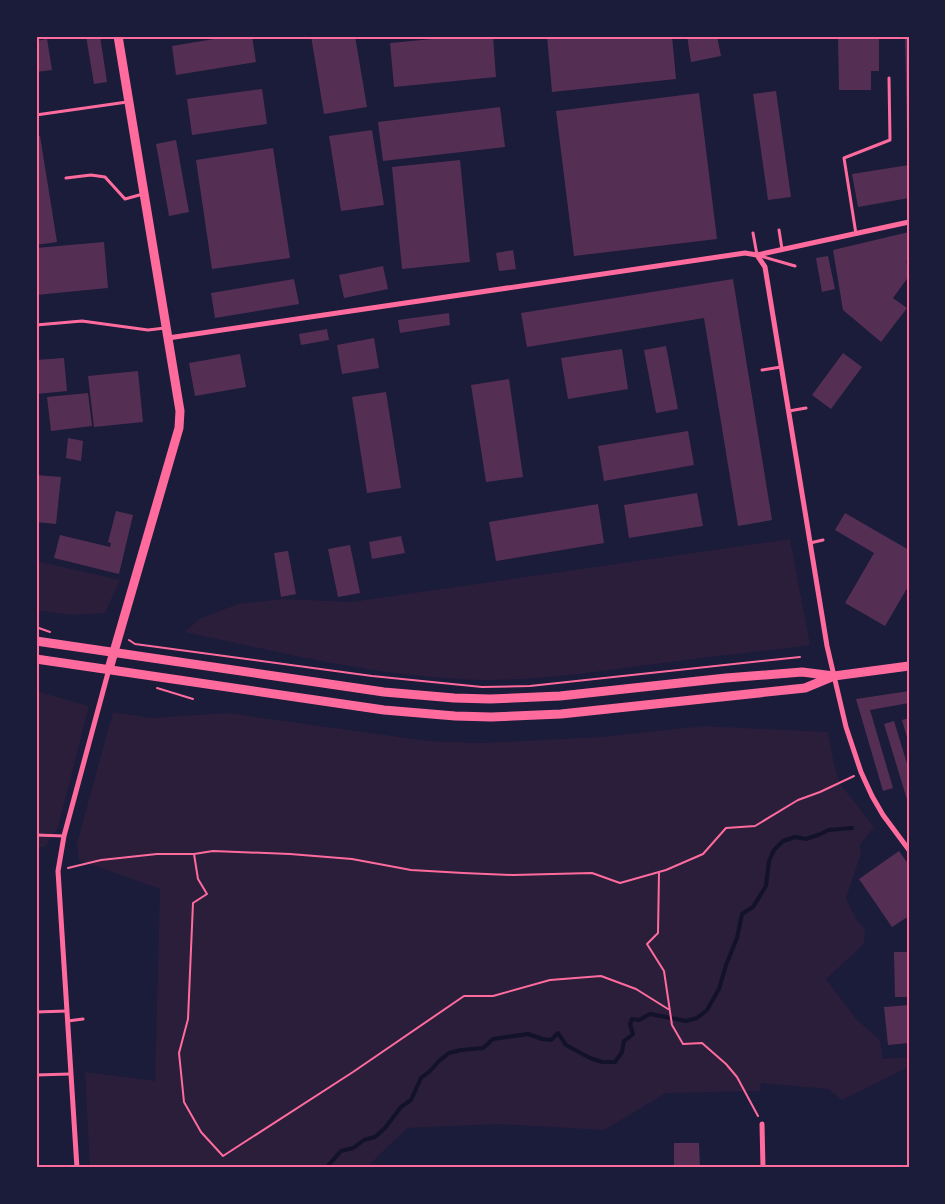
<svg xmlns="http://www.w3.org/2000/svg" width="945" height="1204" viewBox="0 0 945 1204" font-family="Roboto,sans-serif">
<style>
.green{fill:#2a1e3b}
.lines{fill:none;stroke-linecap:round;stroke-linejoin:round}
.stream{stroke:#12122b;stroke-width:4}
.building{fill:#542f53}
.path{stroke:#ff6b9d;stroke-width:2}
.service{stroke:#ff6b9d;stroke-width:3}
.minor{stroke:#ff6b9d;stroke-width:5}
.tertiary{stroke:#ff6b9d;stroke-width:9}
.neatline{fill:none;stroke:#ff6b9d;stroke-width:2}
</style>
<rect width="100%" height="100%" fill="#1b1b3a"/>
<!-- green -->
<path class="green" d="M790,539L810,645C759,652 707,657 656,664C600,671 543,680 487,680C385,679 284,653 185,632L199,619L238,604L282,599L351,602Z
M36,561L120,580L105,613L71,615L36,610Z
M36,691L89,706L58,827L45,847H36Z
M113,712L152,718L228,713L428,741L482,743L600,737L704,726L828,732L835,769L841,785L874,827L860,845L861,854L846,898L856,919L865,929L864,944L826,979L856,1019L880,1040L883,1059L909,1057V1067L842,1100L828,1089L761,1083L760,1091L666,1093L604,1130L498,1124L407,1128L366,1168H90L85,1072L155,1081L160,889L79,860L77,843Z"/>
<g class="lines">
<!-- stream -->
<path class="stream" d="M326,1168L341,1151L353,1148L364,1140L375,1137L385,1128L401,1107L411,1100L421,1078L430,1071L439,1061L449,1053L461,1050L483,1048L493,1039L528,1034L542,1039L551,1040L558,1033L566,1045L590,1058L602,1062H615L622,1052L624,1041L633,1034L630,1024L632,1019L639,1020L650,1014L686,1021L697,1018L707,1010L719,989L726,965L737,938L742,914L753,907L766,886L769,861L774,850L783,841L795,837L806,839L818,835L829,830L852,828"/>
</g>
<!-- building -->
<path class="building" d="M86,36H100L107,82L94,84Z
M232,36H252L256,62L176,75L172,46Z
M311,36H355L367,107L324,114Z
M464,36H493L496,77L394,87L390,43Z
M547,36H672L676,79L552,92Z
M687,36H717L721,56L691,62Z
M838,36H879V71H871V90H839Z
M905,36H909V132H907Z
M47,39L52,70L36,72V41Z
M262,89L267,124L192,135L187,99Z
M776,91L791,197L768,200L753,94Z
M699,93L717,239L574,256L556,111Z
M500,107L505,147L383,161L378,122Z
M372,130L384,205L341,211L329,136Z
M36,136H40L57,242L36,245Z
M176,140L189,212L169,216L156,144Z
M273,148L290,258L212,269L196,160Z
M460,160L470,262L402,269L392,167Z
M909,165V198L858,207L852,174Z
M909,232V258L906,262L909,264V276L893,298L907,308L881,342L843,310L833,250Z
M104,242L108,288L36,295V248Z
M513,250L516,269L499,271L496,253Z
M828,256L835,289L822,292L816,258Z
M383,266L388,289L344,298L339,275Z
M294,279L299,304L215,318L211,293Z
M733,279L772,520L738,526L704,318L527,347L521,313Z
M449,313L450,325L400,333L398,320Z
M327,329L329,340L301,345L299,334Z
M374,338L379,368L342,374L337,345Z
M666,346L678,409L656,413L644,350Z
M622,349L628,389L568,399L561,358Z
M843,353L862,367L831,409L812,395Z
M240,354L246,387L195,396L189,363Z
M64,358L67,391L36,394V360Z
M138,371L143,422L94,427L88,376Z
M509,379L523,477L486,482L471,385Z
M386,392L401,488L367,493L352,397Z
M88,393L92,426L51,431L47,397Z
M688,431L694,465L604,481L598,446Z
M68,438L83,441L81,461L66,458Z
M36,475L61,477L56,524L36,522Z
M697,493L703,526L629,538L624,505Z
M598,504L604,543L496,561L489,522Z
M116,511L133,515L119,574L54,558L60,535L110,547L111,543L108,542Z
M845,513L909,550V585L885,626L845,603L874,553L835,530Z
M401,536L405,553L372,559L369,542Z
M350,545L360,593L338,597L328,549Z
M288,551L296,594L281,597L274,553Z
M909,691V703L870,710L893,788L883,791L856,699Z
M909,718V741H908L902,720Z
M894,721L909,770V806L884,724Z
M899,851L909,865V916L892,927L859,879Z
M894,952H909V997H895Z
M909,1005V1043L888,1045L884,1007Z
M674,1143H699L700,1168H674Z"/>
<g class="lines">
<!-- path -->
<path class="path" d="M36,627L50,632
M129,640L135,644L372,676L482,687L530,686L800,657
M157,688L193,699
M194,854L198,879L207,894L193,903L188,1019L179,1053L184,1102L201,1132L223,1156L353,1072L464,996H493L550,980L601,976L636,989L668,1009
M68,868L101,860L157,854H194L213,851L290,854L352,859L411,870L463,873L513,875L592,873L620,883L666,870L703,854L726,828L755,826L798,800L820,792L854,776
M659,872L658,933L647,944L664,971L672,1025L683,1044L702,1043L726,1064L737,1077L758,1116"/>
<!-- service -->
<path class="service" d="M36,115L127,102
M66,178L91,175L105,177L125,199L143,194
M779,230L782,249
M753,233L757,255L795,266
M856,234L844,158L890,140L889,78
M36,325L82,321L148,330L165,328
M762,370L781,367
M789,411L806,408
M810,543L823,540
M36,835L64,836
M36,1012L67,1011
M68,1021L83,1019
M36,1075L70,1074"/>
<!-- minor -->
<path class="minor" d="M757,255L765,267L827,646L846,727L861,772L872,796L883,815L909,850
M168,338L745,253L757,255L909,222
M762,1124L763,1168
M77,1168L58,871L64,836L109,669"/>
<!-- tertiary -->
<path class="tertiary" d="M36,641L384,692L454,698L490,699L560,696L726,678L802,672L834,676
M36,659L384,710L455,716L491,717L561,714L805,688L834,676L909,666
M109,669L179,428L180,411L118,36"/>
</g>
<!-- border -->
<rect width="945" height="1204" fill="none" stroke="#1b1b3a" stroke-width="75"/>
<rect x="38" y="38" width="870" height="1128" class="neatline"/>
</svg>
